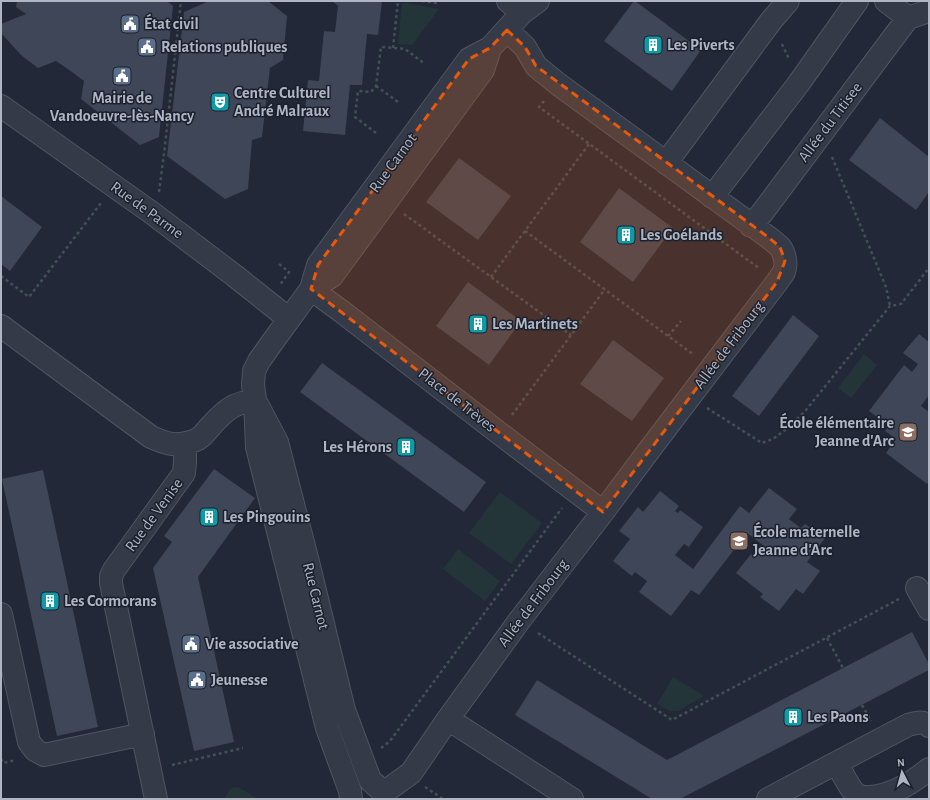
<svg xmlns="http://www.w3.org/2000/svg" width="930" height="800" viewBox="0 0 930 800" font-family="'Alegreya Sans',sans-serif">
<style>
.green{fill:#243539}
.building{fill:#3e4657}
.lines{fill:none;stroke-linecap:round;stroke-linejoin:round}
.minor-casing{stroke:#505562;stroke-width:24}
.path{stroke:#415156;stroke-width:2.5;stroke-dasharray:3 3;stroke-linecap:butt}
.minor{stroke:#353a48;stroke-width:22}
.marked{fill:#e8590c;fill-opacity:0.2;stroke:#e8590c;stroke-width:3;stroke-dasharray:8 5;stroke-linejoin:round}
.labels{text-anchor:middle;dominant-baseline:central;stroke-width:3;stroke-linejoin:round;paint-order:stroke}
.poi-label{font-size:16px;font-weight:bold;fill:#b0b5c4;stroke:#1a202c;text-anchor:start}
.street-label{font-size:16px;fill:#b0b5c4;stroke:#1a202c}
</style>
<rect width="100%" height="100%" fill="#222837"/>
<!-- green -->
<path class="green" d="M405,3L439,9L412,45L398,44L402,4Z
M864,354L877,365L851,398L838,388Z
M500,492L542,523L511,564L469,533Z
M458,549L500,581L485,601L443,569Z
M673,677L704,696L678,711H670L657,704Z
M238,787L258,799H224L231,788Z"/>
<!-- building -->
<path class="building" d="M17,1H167L173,6L159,137L140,145L81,99L84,81L72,72L56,61L38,68L21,55L1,33V24L26,14L16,7Z
M209,1H268L287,16L283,60L270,68L262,137L252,140L248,189L225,199L167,156L184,12Z
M332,1H382L378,35L367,34L362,85H350L345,135L303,131L308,80L319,81L324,31L335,32L338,6Z
M634,1H635L701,50L672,91L604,41Z
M880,118L929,157V192L916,210L849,160Z
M459,158L511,196L478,240L426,202Z
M619,188L673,228L633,282L580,242Z
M1,196L42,227L10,271L1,264Z
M468,282L521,321L489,365L436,326Z
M793,315L819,336L759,416L732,396Z
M919,334L929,342V395L921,406L929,412V481L927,484L886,453L896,439L885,431L889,426L869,411L904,365L912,372L918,364L903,353Z
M613,340L664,378L632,421L580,384Z
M322,363L486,482L464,512L300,392Z
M214,469L255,498L198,577L234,742L194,751L153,568L172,542L164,536Z
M43,470L98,727L57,736L2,479Z
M769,488L797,509L789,519L801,528L805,524L825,538L807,562L820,571L803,594L796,589L779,611L760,597L763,594L736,573L751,554L755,557L764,546L747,533L699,595L691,590L671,616L639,592L647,581L635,572L632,576L613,561L630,539L619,531L638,507L643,512L660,491L679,506L675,511L678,513L680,510L703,527L689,547L684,544L675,555L693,569L740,506L749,513Z
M912,632L929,664V670L680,799H652L515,715L537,680L667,760Z"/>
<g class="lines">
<defs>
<path id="minor" d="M508,1L522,13
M908,18L929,11
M1,106L152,213L235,276L289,319
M666,163L771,21L788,1
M712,197L799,83L857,1
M751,226L762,213L908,18L886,1
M311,289L341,311L499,433L603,512
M311,289L332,276L483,70L490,48
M1,326L151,437C165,443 174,447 190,442C195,441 199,439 203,435C212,425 220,414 232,407C238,403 247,402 255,400
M258,406L277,442L308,562L344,710L370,780L381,790
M917,588L929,609
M1,614L29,742L35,750L44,755L143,734
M448,719L572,799
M837,763C841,771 850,790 857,795C860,797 865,797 869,797C891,796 912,783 929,769
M386,791L411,773L448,719L519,621L603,512L650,449L777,282C779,279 782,275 784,272C787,264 785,254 780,247C777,244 772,240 768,237L558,84L536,66L525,47L507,30
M156,799L111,583V576L114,570L184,473L185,462V444
M351,799L350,791L327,728L257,447L255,400L253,385L254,371L259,361L271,344L311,289L318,265L469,59L490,48L522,13L538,1
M768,799L908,725C915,723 923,720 929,726"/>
</defs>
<!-- minor casing -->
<use href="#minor" class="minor-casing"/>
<!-- path -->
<path class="path" d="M422,1L438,3L440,1
M782,44L789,59
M393,48L398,1
M376,86L398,102
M544,101L539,107L760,269
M376,133L355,117L358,91L371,92L376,86L381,47L405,49L425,64
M832,157L886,287L890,306
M159,192L164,154L181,1
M404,214L571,335
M525,231L694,355
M279,264L289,272L280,285
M1,276L29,297L101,203
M491,277L589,144
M668,336L681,321
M707,408L762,443L773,439L789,427L806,410L890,306L901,304L929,268
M512,415L605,289
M538,633L672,720L899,599
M827,638L843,668
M862,705L871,721
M381,748L390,741L562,508
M1,759L3,763L16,760
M172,765L243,748
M425,787L443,799"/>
<!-- minor -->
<use href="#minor" class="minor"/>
</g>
<!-- marked area -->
<path class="marked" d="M507,30L525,47L536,66L768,237L780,247L785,261L777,282L603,512L311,289L318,265L469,59L490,48Z"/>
<!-- icons -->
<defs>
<symbol id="civic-square" viewBox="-11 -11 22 22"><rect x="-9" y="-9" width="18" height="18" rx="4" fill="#5c6f8a" stroke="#1a202c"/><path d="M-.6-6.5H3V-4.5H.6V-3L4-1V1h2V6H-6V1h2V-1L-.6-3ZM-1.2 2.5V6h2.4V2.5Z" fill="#fff"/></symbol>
<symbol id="building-square" viewBox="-11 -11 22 22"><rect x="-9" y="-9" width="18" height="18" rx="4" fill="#0f9aa8" stroke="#1a202c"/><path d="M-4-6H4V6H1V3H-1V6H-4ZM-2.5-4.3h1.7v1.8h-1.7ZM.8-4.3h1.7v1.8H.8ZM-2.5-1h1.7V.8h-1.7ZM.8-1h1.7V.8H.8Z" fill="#fff"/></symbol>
<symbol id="theatre-square" viewBox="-11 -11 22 22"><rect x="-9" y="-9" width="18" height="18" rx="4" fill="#0f9aa8" stroke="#1a202c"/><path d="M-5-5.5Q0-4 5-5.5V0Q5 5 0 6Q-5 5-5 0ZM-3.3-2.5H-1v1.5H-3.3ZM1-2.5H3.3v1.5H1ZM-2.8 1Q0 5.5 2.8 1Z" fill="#fff"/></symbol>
<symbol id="school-square" viewBox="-11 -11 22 22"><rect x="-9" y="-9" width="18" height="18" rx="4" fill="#8d6e63" stroke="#1a202c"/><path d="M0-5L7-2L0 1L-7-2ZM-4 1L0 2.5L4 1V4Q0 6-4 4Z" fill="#fff"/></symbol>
</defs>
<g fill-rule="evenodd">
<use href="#civic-square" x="119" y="13" width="22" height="22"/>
<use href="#building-square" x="642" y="34" width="22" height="22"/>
<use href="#civic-square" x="136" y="36" width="22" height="22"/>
<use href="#civic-square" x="111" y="65" width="22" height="22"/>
<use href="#theatre-square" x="209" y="91" width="22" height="22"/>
<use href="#building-square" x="615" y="224" width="22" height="22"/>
<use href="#building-square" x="467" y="313" width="22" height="22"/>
<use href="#school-square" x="897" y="421" width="22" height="22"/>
<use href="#building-square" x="395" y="436" width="22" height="22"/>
<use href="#building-square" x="198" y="506" width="22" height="22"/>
<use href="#school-square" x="728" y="530" width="22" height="22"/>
<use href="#building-square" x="39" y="590" width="22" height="22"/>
<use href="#civic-square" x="180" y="633" width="22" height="22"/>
<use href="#civic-square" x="186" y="669" width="22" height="22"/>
<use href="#building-square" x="782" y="706" width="22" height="22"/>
</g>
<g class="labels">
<!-- poi labels -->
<g class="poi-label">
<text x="144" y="24">État civil</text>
<text x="667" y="45">Les Piverts</text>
<text x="161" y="47">Relations publiques</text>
<text x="234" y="93">Centre Culturel<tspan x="234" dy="18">André Malraux</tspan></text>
<text x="122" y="98" text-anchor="middle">Mairie de<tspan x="122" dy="18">Vandoeuvre-lès-Nancy</tspan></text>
<text x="640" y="235">Les Goélands</text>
<text x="492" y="324">Les Martinets</text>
<text x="894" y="423" text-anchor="end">École élémentaire<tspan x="894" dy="18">Jeanne d'Arc</tspan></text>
<text x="392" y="447" text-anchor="end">Les Hérons</text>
<text x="223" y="517">Les Pingouins</text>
<text x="753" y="532">École maternelle<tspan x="753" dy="18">Jeanne d'Arc</tspan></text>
<text x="64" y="601">Les Cormorans</text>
<text x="205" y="644">Vie associative</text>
<text x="211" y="680">Jeunesse</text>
<text x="807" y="717">Les Paons</text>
</g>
<!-- street labels -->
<g class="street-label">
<text transform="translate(830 122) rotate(-53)">Allée du Titisee</text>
<text transform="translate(393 163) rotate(-54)">Rue Carnot</text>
<text transform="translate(147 210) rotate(36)">Rue de Parme</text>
<text transform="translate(729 345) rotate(-53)">Allée de Fribourg</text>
<text transform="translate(457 400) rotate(38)">Place de Trèves</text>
<text transform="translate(154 515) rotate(-54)">Rue de Venise</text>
<text transform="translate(316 596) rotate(76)">Rue Carnot</text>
<text transform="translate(533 603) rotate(-53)">Allée de Fribourg</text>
</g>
</g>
<!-- border -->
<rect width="930" height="800" fill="none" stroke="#b0b5c4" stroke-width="4"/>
<!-- north arrow -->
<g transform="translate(902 772) rotate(354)" stroke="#1a202c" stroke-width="3" paint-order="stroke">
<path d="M0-3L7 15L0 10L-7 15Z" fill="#b0b5c4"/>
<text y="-6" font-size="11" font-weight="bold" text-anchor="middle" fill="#b0b5c4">N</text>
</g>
</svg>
